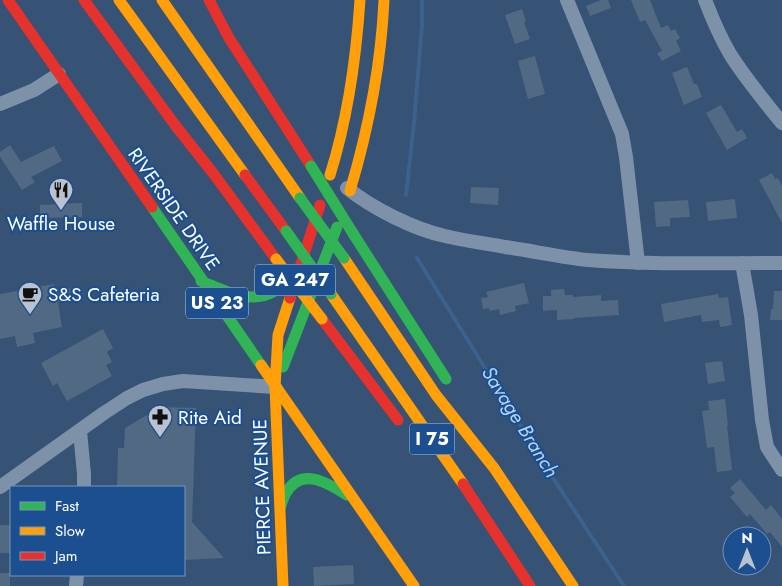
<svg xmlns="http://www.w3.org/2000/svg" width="782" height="586" viewBox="0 0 782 586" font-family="Jost,sans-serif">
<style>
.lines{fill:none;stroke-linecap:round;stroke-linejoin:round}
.stream{stroke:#3b618d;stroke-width:4}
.building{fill:#526984}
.street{stroke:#7d92a8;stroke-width:14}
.fast{stroke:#30b455;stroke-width:11}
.slow{stroke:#ff9f0a;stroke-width:11}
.jam{stroke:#e5322d;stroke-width:11}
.fast-bridge{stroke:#30b455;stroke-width:11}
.slow-bridge{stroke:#ff9f0a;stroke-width:11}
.labels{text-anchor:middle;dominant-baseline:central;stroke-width:4;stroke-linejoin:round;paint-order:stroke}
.shield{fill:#1b4f8f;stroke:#bbcadd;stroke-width:1}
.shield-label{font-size:18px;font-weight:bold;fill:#fff}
.street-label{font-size:19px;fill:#fff;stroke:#1b4f8f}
.poi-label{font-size:19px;fill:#fff;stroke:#1b4f8f;text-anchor:start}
.water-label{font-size:20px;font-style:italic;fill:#b5d3f5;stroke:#1b4f8f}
</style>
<rect width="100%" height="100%" fill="#365274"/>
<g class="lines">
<!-- stream -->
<path class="stream" d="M406,195L414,123L422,25V0
M417,258L553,478L624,586"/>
</g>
<!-- building -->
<path class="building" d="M601,0H608L611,8L590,16L586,6Z
M631,0H650L661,28L668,25L671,31L675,29L680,38L676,41L681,51L662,61L657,53L662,51L645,20L640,22Z
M522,9L526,21L524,22L530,39L515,44L505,15Z
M535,56L545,94L528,99L518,61Z
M687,67L694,84H697L702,97L684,105L672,73Z
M721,105L737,132L742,129L747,138L727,150L706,113Z
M10,145L21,162L54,146L62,161L31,177L35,182L22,190L0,157V152Z
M772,173L775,179L778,178L782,186V223L759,180Z
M471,187L499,188L498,205L470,203Z
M735,199L737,218L708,221L706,202Z
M688,200L690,217L670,218V226L656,227L654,202Z
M82,203V217L40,218V205Z
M524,283L529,303L515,306L516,311L500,315L499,309L490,311L489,308L483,309L481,298L488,297L486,292Z
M54,284L55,291L70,288L72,299L58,302L62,327L33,333L35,343L17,347L15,336L0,339V294Z
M564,289L565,295H573V297L601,295V301L618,300L619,315L574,318V319L557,320V310L543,311V296H551V290Z
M774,291H782V320H770L771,309H773Z
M718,294L719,298L728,297L732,325L720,327L719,320L702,322L701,315L664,322L661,304Z
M103,329L113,348L107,352L112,362L106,365L112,376L67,401L57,383L53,386L41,363Z
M722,361L725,381L708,384L705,363Z
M725,399L728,426H727L732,470L717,472L714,447L707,448L702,411L709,410L708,401Z
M160,407L196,408L192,522L224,558L184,560V487H117L118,448H124L125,428Z
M740,479L766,510L771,505L782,519V547L770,532L767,534L750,514L747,517L730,497L735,493L730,488Z
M0,525H11V553H0Z
M353,565L354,584L314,586L313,567Z
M0,573H10V586H0Z"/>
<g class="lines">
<!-- street -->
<path class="street" d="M567,0L622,134L626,157L638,263
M705,0C712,18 720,37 730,54C745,78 764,101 782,123
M0,104L34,90L59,74
M347,188C372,208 413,229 445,236C465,241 485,243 505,247C533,251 560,257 588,260C652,265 717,263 782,263
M742,263L751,315L762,420L767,447L782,470
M80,431L84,474V487
M0,487L104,413L127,398L143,390L163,384L183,381L275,387
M76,586L77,575"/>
<!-- fast -->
<path class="fast" d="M152,207L261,365
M354,235L446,379
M201,281C223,290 250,305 273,292C282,287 290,278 298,272
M283,367L337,227
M280,508C282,503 283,498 286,493C301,466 328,483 347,495"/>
<!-- slow -->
<path class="slow" d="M119,0L245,175
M162,0L300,198
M330,175C348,118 356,60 360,0
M350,191C369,127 381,66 384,0
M344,258L436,395L494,468L573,586
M331,294L463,484
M261,365L414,586
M283,586L275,387L278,335L290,298"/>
<!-- jam -->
<path class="jam" d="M8,0L152,207
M84,0L175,125L213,173L276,259
M209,0L229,38L311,166
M245,175L286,231
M290,298L320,205
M322,319L398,420
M463,484L530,586"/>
<!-- fast-bridge -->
<path class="fast-bridge" d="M311,166L354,235
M300,198L344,258
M286,231L331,294"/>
<!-- slow-bridge -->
<path class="slow-bridge" d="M276,259L322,319"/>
</g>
<!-- icons -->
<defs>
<symbol id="restaurant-pin" viewBox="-11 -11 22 30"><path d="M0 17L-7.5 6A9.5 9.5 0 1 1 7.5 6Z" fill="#b9c2ce" stroke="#1b4f8f"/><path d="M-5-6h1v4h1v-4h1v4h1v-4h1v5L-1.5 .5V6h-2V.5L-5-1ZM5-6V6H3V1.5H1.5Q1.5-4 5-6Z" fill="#111"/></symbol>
<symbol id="cafe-pin" viewBox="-11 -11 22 30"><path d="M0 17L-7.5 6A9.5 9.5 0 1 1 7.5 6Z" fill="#b9c2ce" stroke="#1b4f8f"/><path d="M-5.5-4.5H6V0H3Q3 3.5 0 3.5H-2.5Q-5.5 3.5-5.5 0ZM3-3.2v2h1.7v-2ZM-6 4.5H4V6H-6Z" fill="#111"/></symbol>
<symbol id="pharmacy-pin" viewBox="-11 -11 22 30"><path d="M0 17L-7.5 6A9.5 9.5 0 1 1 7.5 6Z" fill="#b9c2ce" stroke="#1b4f8f"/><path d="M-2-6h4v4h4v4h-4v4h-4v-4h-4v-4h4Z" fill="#111"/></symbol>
</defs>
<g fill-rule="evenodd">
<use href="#restaurant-pin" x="47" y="176" width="28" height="38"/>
<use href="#cafe-pin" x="16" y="280" width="28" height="38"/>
<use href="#pharmacy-pin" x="146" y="403" width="28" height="38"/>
</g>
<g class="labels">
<!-- shield labels -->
<g class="shield">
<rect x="255" y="264.5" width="80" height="31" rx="4"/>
<rect x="186" y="287.5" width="62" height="31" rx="4"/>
<rect x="409.5" y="423.5" width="45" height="31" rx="4"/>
</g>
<g class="shield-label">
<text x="295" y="280">GA 247</text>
<text x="217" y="303">US 23</text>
<text x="432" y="439">I 75</text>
</g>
<!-- street labels -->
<g class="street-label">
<text transform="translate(174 209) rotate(55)">RIVERSIDE DRIVE</text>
<text transform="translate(262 487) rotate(-92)">PIERCE AVENUE</text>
</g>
<!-- poi labels -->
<g class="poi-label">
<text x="61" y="223" text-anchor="middle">Waffle House</text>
<text x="48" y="294">S&amp;S Cafeteria</text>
<text x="178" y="417">Rite Aid</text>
</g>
<!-- water labels -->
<g class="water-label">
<text transform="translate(520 422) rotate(58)">Savage Branch</text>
</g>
</g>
<!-- legend -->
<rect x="10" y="486" width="175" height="90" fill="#1b4f8f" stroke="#7695bc"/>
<rect x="20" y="502" width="25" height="8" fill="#30b455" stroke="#7695bc"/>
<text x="55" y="511" font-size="15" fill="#ffffff">Fast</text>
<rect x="20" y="527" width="25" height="8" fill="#ff9f0a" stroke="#7695bc"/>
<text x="55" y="536" font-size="15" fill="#ffffff">Slow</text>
<rect x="20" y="552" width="25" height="8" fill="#e5322d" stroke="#7695bc"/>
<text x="55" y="561" font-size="15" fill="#ffffff">Jam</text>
<!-- north arrow -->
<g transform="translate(747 551)"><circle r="24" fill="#1b4f8f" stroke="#7695bc"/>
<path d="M0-4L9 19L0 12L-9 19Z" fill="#b9c2ce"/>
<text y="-8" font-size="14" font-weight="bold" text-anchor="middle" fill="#ffffff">N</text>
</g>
</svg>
